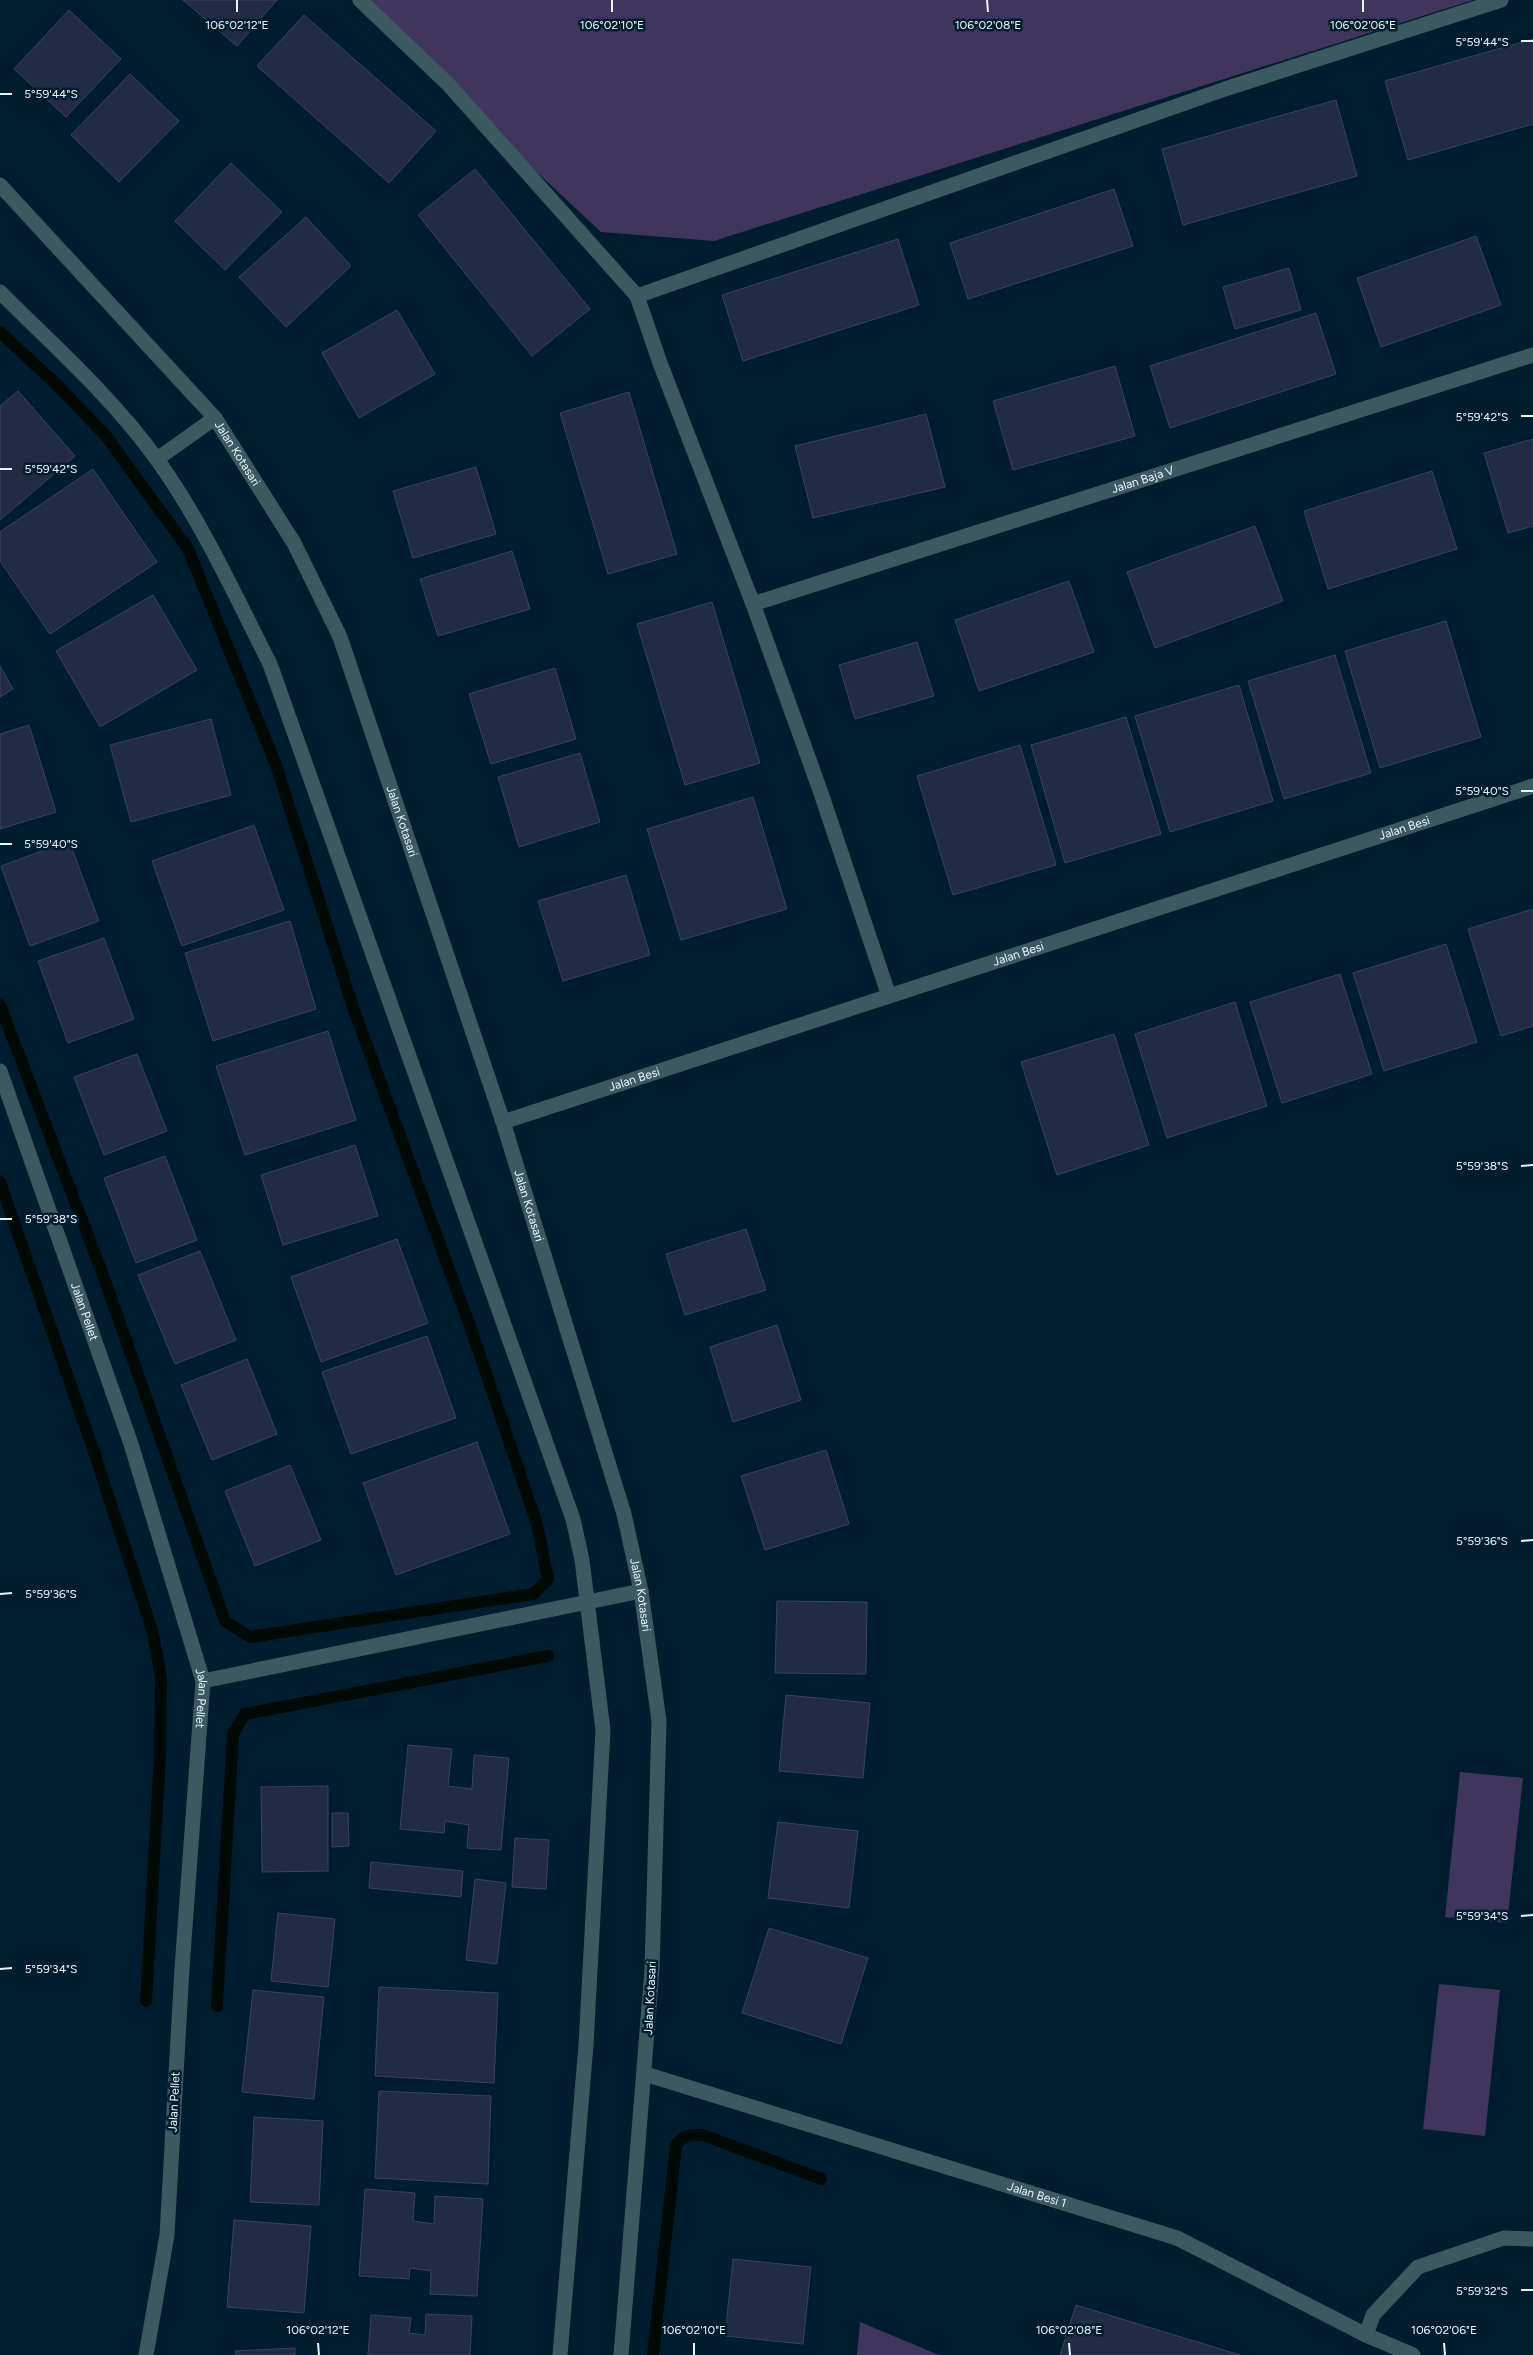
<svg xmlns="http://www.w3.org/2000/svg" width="1533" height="2355" viewBox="0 0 1533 2355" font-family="Figtree,sans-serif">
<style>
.green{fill:#40355d}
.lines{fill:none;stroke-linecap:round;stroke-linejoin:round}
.stream{stroke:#000906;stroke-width:12}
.building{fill:#212b45;stroke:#38435e}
.service{stroke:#3c595f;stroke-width:15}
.minor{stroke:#3c595f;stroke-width:15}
.ticks{fill:none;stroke:#e7f5fe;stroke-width:2}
.labels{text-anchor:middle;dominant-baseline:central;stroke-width:5;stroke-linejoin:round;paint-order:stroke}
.street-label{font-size:12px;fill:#e7f5fe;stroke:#001d2f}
.ticks-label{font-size:12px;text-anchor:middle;fill:#e7f5fe;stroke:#001d2f;stroke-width:5;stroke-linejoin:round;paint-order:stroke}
</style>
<rect width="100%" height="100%" fill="#001d2f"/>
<!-- green -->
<path class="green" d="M352,0H1473L714,241L601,232Z
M1460,1772L1523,1778L1507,1923L1445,1917Z
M1439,1984L1500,1990L1485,2136L1423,2129Z
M860,2322L939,2355H857Z"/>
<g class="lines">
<!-- stream -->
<path class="stream" d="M0,332L56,384L106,436L188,549L276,765L355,1013L475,1340L537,1524L548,1579L533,1594L250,1637L225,1621L103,1275L0,1005
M0,1182L94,1452L153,1633L161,1678L160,1756L146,2001
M217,2006L233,1734L245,1714L548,1656
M653,2355L676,2145C683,2135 691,2135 703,2135L821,2179"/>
</g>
<!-- building -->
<path class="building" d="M183,0H277L237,46Z
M69,10L121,59L66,117L14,69Z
M304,15L436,131L389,183L257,66Z
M1533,39V124L1408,160L1385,81Z
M130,74L179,121L119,182L71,135Z
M1336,100L1357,176L1183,225L1162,149Z
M231,163L282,212L225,270L175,221Z
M475,169L590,309L532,356L418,215Z
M1114,189L1133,246L968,299L950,243Z
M306,217L351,266L286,327L239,277Z
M1476,236L1501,305L1381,347L1357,278Z
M898,239L919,305L743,361L722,295Z
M1289,268L1301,310L1235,329L1223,287Z
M397,310L435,374L359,418L322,353Z
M1316,313L1336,374L1170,428L1150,366Z
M1115,366L1135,436L1013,470L993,401Z
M18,391L75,456L0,520V406Z
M629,392L677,554L608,574L560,413Z
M926,414L945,487L813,518L795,446Z
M1533,439V526L1508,533L1484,453Z
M476,467L496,534L413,558L393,491Z
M93,469L157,562L50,634L0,561V532Z
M1432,471L1457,549L1328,589L1304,511Z
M1255,526L1283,601L1155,648L1127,572Z
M512,551L530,609L438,636L420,579Z
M1069,581L1094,652L979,691L955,620Z
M153,595L197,670L100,727L56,651Z
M712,602L760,763L685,785L637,624Z
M1446,621L1481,737L1380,768L1345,651Z
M917,642L934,696L855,719L839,665Z
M1335,655L1371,773L1284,799L1248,681Z
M0,666L13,689L0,697Z
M555,668L576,739L491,764L469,694Z
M1239,685L1273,801L1170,832L1135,716Z
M1126,717L1161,834L1065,863L1031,745Z
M211,719L231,795L131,822L110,745Z
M29,725L56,812L0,829V734Z
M1020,745L1056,865L953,895L917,776Z
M580,753L600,822L519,847L498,777Z
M753,797L787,909L681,940L647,829Z
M254,825L284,910L182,946L152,861Z
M69,841L99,921L30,946L1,866Z
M626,875L650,955L563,981L538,901Z
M1533,909V1026L1501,1036L1468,929Z
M290,921L316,1009L213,1041L185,953Z
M104,938L134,1019L68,1043L38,961Z
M1446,944L1477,1042L1384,1071L1353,973Z
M1340,974L1372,1074L1282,1103L1250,1002Z
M1235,1002L1267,1106L1167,1138L1135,1034Z
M328,1031L356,1120L245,1155L216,1066Z
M1114,1034L1149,1145L1057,1175L1021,1062Z
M137,1054L167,1131L104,1155L74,1077Z
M355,1145L378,1216L283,1245L261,1175Z
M165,1156L197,1240L136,1263L104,1178Z
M746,1229L766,1290L685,1315L666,1254Z
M397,1239L428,1323L321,1362L291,1277Z
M200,1251L236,1340L175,1364L138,1275Z
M777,1325L801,1400L733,1422L710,1347Z
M427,1336L456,1418L351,1454L322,1372Z
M247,1359L277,1434L212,1460L181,1385Z
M477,1442L510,1534L396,1575L363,1483Z
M826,1450L849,1524L765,1550L741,1476Z
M290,1465L321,1540L255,1566L225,1491Z
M777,1601L867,1602L866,1674L775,1673Z
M786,1695L870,1703L863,1778L779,1771Z
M408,1745L452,1749L448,1786L472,1789L474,1755L509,1758L501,1850L467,1848L469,1825L445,1821L444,1833L400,1829Z
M328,1786V1871L262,1872L261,1787Z
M332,1813H348L349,1846L332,1847Z
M778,1822L858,1831L849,1908L768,1898Z
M515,1838L549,1840L546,1889L512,1887Z
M371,1862L463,1871L461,1897L369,1888Z
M475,1879L506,1883L497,1964L466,1960Z
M278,1913L335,1919L328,1987L271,1981Z
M769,1928L868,1958L841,2044L742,2013Z
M379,1987L498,1993L494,2083L375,2076Z
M253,1990L324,1997L314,2099L242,2092Z
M379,2091L491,2096L488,2184L375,2178Z
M254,2117L323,2121L319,2205L250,2202Z
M365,2189L415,2193L413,2221L434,2224L435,2196L483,2199L477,2296L430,2294L431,2271L410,2268L409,2279L359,2276Z
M234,2220L311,2226L304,2313L227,2307Z
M733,2259L811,2267L803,2344L725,2336Z
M1076,2305L1240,2355H1060Z
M426,2314L472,2316L470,2355H368L371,2315L411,2318L409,2333L425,2335Z
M295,2348V2355H236L235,2351Z"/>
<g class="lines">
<!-- service -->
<path class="service" d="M1366,2335L1373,2315L1418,2267L1504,2238L1533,2239"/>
<!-- minor -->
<g class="minor">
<path d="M360,0L448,84L637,296L660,363L753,604L821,793L889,996"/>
<path id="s1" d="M0,185L215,418L294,543L340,637L503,1122L624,1514L641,1591L659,1721L652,1969L621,2355"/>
<path d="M0,292C53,345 112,397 156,458C202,522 235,595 270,664L573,1519L582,1560L603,1730L586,2045L560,2355"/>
<path d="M637,296L1225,89L1501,0"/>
<path d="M157,459L215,418"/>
<path id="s2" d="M753,604L1533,355"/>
<path id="s3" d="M0,1071L131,1444L203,1681L182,1968L167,2235L146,2355"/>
<path id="s4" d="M503,1122L1533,786"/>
<path d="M203,1681L641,1591"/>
<path id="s5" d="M645,2074L1177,2238L1366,2335L1413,2355"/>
</g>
</g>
<!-- ticks -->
<path class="ticks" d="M237,0V12M612,0V12M987,0L988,12M1363,0V12M1521,41H1533M0,94H12M1521,416H1533M0,469H12M1521,791H1533M0,844H12M1521,1166L1533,1165M0,1219H12M1521,1541L1533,1540M0,1594L12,1593M1521,1916L1533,1915M0,1969L12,1968M1521,2290H1533M318,2343L319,2355M694,2343V2355M1069,2343L1070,2355M1444,2343L1445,2355"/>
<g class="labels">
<!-- street labels -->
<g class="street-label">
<text stroke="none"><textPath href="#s1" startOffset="359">Jalan Kotasari</textPath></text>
<text stroke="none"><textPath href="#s2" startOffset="409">Jalan Baja V</textPath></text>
<text stroke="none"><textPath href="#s1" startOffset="764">Jalan Kotasari</textPath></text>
<text stroke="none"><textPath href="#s4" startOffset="948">Jalan Besi</textPath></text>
<text stroke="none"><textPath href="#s4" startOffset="542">Jalan Besi</textPath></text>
<text stroke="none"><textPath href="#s4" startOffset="138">Jalan Besi</textPath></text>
<text stroke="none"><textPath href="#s1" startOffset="1169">Jalan Kotasari</textPath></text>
<text stroke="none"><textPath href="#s3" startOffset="255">Jalan Pellet</textPath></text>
<text stroke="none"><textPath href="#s1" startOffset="1574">Jalan Kotasari</textPath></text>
<text stroke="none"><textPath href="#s3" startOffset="660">Jalan Pellet</textPath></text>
<text transform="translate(650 1998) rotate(-87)">Jalan Kotasari</text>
<text transform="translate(174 2102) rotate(-87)">Jalan Pellet</text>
<text stroke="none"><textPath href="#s5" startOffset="410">Jalan Besi 1</textPath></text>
</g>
</g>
<g class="ticks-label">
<text x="237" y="29">106°02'12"E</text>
<text x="612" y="29">106°02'10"E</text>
<text x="988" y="29">106°02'08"E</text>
<text x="1363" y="29">106°02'06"E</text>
<text x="1482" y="46">5°59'44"S</text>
<text x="51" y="98">5°59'44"S</text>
<text x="1482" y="421">5°59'42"S</text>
<text x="51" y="473">5°59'42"S</text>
<text x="1482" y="795">5°59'40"S</text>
<text x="51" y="848">5°59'40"S</text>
<text x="1482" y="1170">5°59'38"S</text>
<text x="51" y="1223">5°59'38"S</text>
<text x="1482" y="1545">5°59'36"S</text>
<text x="51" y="1598">5°59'36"S</text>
<text x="1482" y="1920">5°59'34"S</text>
<text x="51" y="1973">5°59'34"S</text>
<text x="1482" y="2295">5°59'32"S</text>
<text x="318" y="2334">106°02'12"E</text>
<text x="694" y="2334">106°02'10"E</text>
<text x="1069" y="2334">106°02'08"E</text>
<text x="1444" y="2334">106°02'06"E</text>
</g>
</svg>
